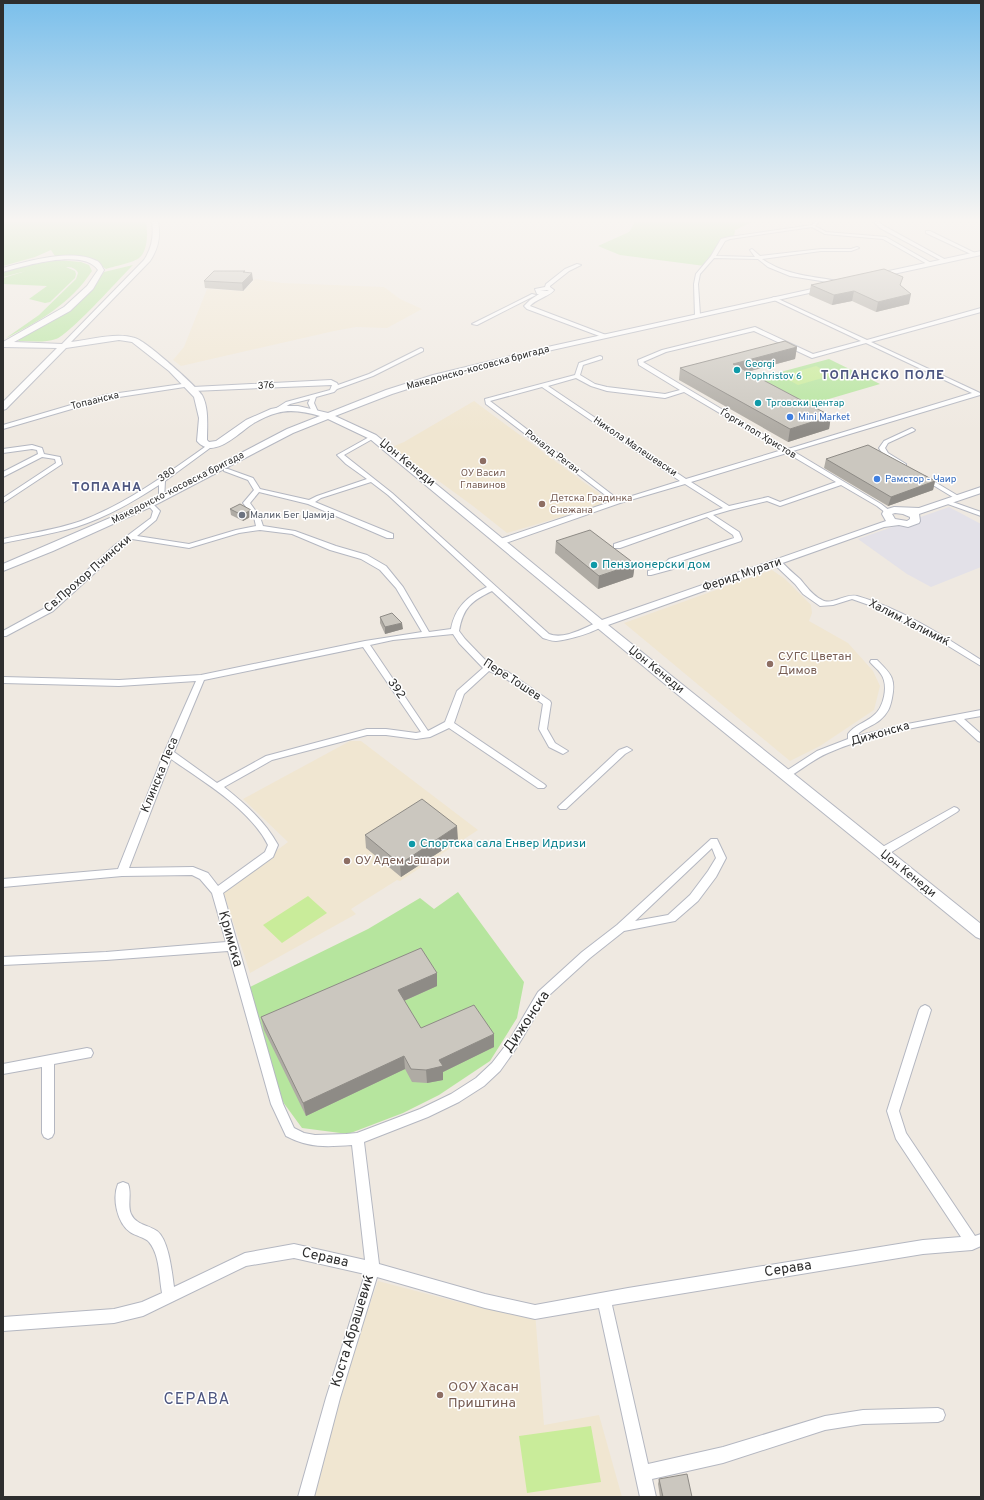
<svg xmlns="http://www.w3.org/2000/svg" width="984" height="1500" viewBox="0 0 984 1500" font-family="Overpass,sans-serif">
<style>
.industrial{fill:#e3e1e8}
.education{fill:#f0e6d1}
.green{fill:#b6e59e}
.pitch{fill:#c9ec9a}
.lines{fill:none;stroke-linecap:round;stroke-linejoin:round}
.street-casing{stroke:#b4b7c1;stroke-width:2}
.secondary-casing{stroke:#b4b7c1;stroke-width:2}
.street{fill:#fff;fill-rule:evenodd}
.secondary{fill:#fff;fill-rule:evenodd}
.wall{fill:#afaba4}
.shaded-wall{fill:#8e8b86}
.building{fill:#cbc7bf;stroke:#8e8b86}
.culture-dot{fill:#0f9aa8;stroke:#fff;stroke-width:1.5}
.shop-dot{fill:#3f7fe0;stroke:#fff;stroke-width:1.5}
.education-dot{fill:#8d6e63;stroke:#fff;stroke-width:1.5}
.worship-dot{fill:#6b7280;stroke:#fff;stroke-width:1.5}
.labels{text-anchor:middle;dominant-baseline:central;stroke-width:3;stroke-linejoin:round;paint-order:stroke}
.far-culture-label{font-size:10px;fill:#0d838f;stroke:#fff;text-anchor:start}
.far-street-label{font-size:10px;fill:#2e2e2e;stroke:#fff}
.far-shop-label{font-size:10px;fill:#366cbe;stroke:#fff;text-anchor:start}
.far-education-label{font-size:10px;fill:#785e54;stroke:#fff}
.far-worship-label{font-size:10px;fill:#5b616d;stroke:#fff;text-anchor:start}
.street-label{font-size:12px;fill:#2e2e2e;stroke:#fff}
.culture-label{font-size:12px;fill:#0d838f;stroke:#fff;text-anchor:start}
.education-label{font-size:12px;fill:#785e54;stroke:#fff;text-anchor:start}
.far-district-label{font-size:13px;font-weight:bold;letter-spacing:1px;fill:#4d5680;stroke:#fff}
.near-street-label{font-size:14px;fill:#2e2e2e;stroke:#fff}
.near-education-label{font-size:14px;fill:#785e54;stroke:#fff;text-anchor:start}
.near-neighbourhood-label{font-size:16px;letter-spacing:1px;fill:#4d5680;stroke:#fff}
</style>
<rect width="100%" height="100%" fill="#efe9e1"/>
<!-- industrial -->
<path class="industrial" d="M949,507L981,524V567L931,587L907,574L858,539Z"/>
<!-- education -->
<path class="education" d="M255,279L281,283L384,287L400,299L422,309L387,328L356,327L334,331L181,366L173,360L184,347L207,289L244,291Z
M474,401L574,475L611,502L507,533L473,506L392,447L404,442Z
M772,570L785,579L811,605L812,613L809,621L848,643L873,671L880,686L874,710L820,746L790,761L624,623Z
M350,741H361L478,830L400,881L397,880L351,909L356,914L250,973L223,891L288,842L243,799Z
M378,1281L458,1302L535,1312L544,1425L599,1415L622,1497H310L345,1375Z"/>
<!-- green -->
<path class="green" d="M3,222H146C148,232 148,251 139,258C135,262 112,267 106,269L93,260L55,256L51,250L35,257L3,266Z
M635,222H752L735,230L734,237L727,238L705,266L620,255L598,246L629,232Z
M58,260L81,262L89,265L92,271C71,303 39,322 6,338L39,315L76,279L78,273C76,268 71,267 66,267L75,271L76,274L75,278L50,302L45,303L29,299L47,286L3,284V278L26,271L3,277V272L32,264Z
M133,265C120,278 69,335 56,339C44,343 31,341 19,341L16,339L83,298L104,272Z
M829,359L880,384L805,406L755,379Z
M458,892L524,982L517,1018L490,1061L439,1095L403,1113L348,1134L302,1128L283,1102L248,988L368,929L420,898L434,909Z"/>
<!-- pitch -->
<path class="pitch" d="M816,366L833,375L798,385L781,376Z
M308,896L327,913L282,943L263,925Z
M591,1426L601,1482L527,1493L519,1436Z"/>
<g class="lines">
<defs>
<path id="street" d="M815,222H819L815,226L826,232L886,237L933,264L929,265L883,239L825,234L812,227L730,239L725,241L716,256L755,257L750,250L752,249L760,256L821,249H851L857,247L859,248L851,251H821L762,259C787,276 813,276 842,282V283L840,284L790,276L768,267L758,259L714,258L700,274L698,284L700,315L695,316L694,284L696,274L711,256L721,239L729,237L812,225Z
M874,222H879L884,226L948,261L944,262L880,228Z
M926,231H930L977,254L973,255L926,233Z
M577,264L581,265L569,271L550,286V287L554,290C552,295 536,299 530,306L606,335V337H602L527,309L524,306L530,300L539,294H537L535,289L545,287L546,284L565,269ZM547,290L549,291H540Z
M532,294L536,295L477,325L472,324Z
M774,297L867,340L981,308V312L871,342L980,393V395L793,451L881,504L890,511V513H886L877,506L841,485L780,506L767,501L730,510L713,515L739,532L742,539L741,541L675,563L676,565L673,569L651,575H648V571L667,565L666,562L669,559L734,538L733,535L707,517L620,548H614V544L723,508L685,484L620,503L503,544H497V540L613,501L486,404L485,399L575,375L579,363L600,356L602,357V359L583,365L580,375L595,384L607,387L665,394L680,390L639,365L638,360L662,350L755,327L813,354L861,341L772,299V298ZM754,331L812,358L866,343L972,393L788,449L643,362L666,352ZM576,378L591,386L607,391L665,398L684,392L782,450L686,479L548,386ZM542,387L680,481L619,500L490,401ZM787,453L836,482L780,502L768,497L729,506L691,482Z
M421,348L423,349V351L373,376L337,389L334,392L316,397L314,403L318,412L315,414L312,412L308,403L310,399L290,404L280,410L275,409L286,402L330,390L332,385L193,391L190,389L193,387L331,380L337,383L338,385L369,374Z
M189,383L191,384V386L106,399L3,429V425L105,395Z
M912,428L915,430L914,431L888,443L885,448L888,453L906,464V466C896,467 883,456 879,448L884,441Z
M371,436L376,437L344,455L392,493L549,634C564,640 584,628 598,622H601L605,624C597,632 568,640 556,641C551,641 547,639 543,638L492,591C471,601 463,608 459,631L465,639L491,666L508,672L550,701L551,703L547,729L555,743L568,751L563,754L549,747L539,729L543,704L502,676L489,671L464,694L454,723L544,784L546,786L544,788H538L449,728L430,737L416,739L386,735H367L272,760L224,787C245,804 265,821 278,845L273,857L223,893L283,1104L294,1128L304,1133L315,1135L346,1134L357,1133L420,1109L451,1094L476,1078L492,1063L509,1041L538,992L582,952L617,925L711,839H717L726,858L716,877L698,901L675,921L624,931L590,958L546,998L517,1047L500,1071L484,1086L459,1102L428,1117L364,1142L379,1264L485,1294L535,1305L628,1288L923,1240L961,1237L896,1139L887,1111L919,1010L921,1007L925,1005L929,1007L931,1010L899,1111L906,1133L975,1236L981,1234V1246L972,1250L923,1254L612,1305L648,1464L723,1447L825,1416L863,1410L938,1408L943,1410L945,1415L943,1420L938,1422L863,1424L825,1430L723,1463L652,1479L656,1497H640L599,1308L535,1319L485,1308L377,1277L340,1398L314,1497H298L326,1398L365,1274L294,1258L246,1266L143,1316L114,1323L3,1331V1317L114,1309L142,1302L162,1293C159,1277 160,1255 149,1242C145,1237 135,1236 130,1232C117,1223 112,1198 118,1184L123,1182L128,1184C132,1193 127,1205 131,1214C136,1225 149,1225 157,1231C169,1240 172,1273 174,1287L245,1253L294,1244L365,1260L352,1145C326,1147 309,1148 286,1136L271,1104L228,951L106,960L3,965V957L106,952L226,942L212,893L200,879L192,875L122,876L3,887V879L118,869L164,753L196,681L119,686L3,683V677L119,680L201,675L365,641L422,632L396,588L380,570L361,559L330,550L292,534L260,530L239,533L189,548L132,539L53,611L6,636H3V631L47,607L115,545L151,518L153,511L147,504L148,503H152L160,511L156,520L137,536L189,544L236,530L256,526L254,517L243,503L254,490L248,480L224,471V469H228L253,478L260,489L309,500L317,496L367,479L346,464L337,455ZM371,482L388,495L487,587C468,596 455,607 451,629L429,632L403,587L386,566L367,555L336,546L295,531L263,526L260,517L250,503L259,492L308,504L387,538H393V534L315,502L321,498ZM453,634L459,643L483,668L457,691L445,722L428,731L370,645L393,640ZM363,647L421,732L416,733L386,729H367L266,756L217,783L174,752L204,680ZM171,759C204,782 250,809 268,845L265,852L218,886L208,873L193,867L129,868ZM712,848L716,858L708,871L690,895L668,915L635,921Z
M209,444L214,445L165,481L164,499H160L159,498V485C133,502 105,518 76,527C52,534 27,538 3,543V539C29,533 56,530 81,521C128,503 168,473 209,444Z
M32,445L42,448L44,454L60,457L62,464L3,503V498L56,463L55,459L42,457L3,477V472L38,454L37,450L32,449L3,453V449Z
M925,476L960,497L961,498L960,499H956L923,479V477Z
M947,500L981,512V516L945,503L944,502Z
M774,560H780C786,567 793,573 800,579C807,587 812,595 822,600C832,606 845,593 857,596C902,609 942,635 981,660V666L932,636L869,605L852,599L833,605L820,606L803,594L795,584L774,564Z
M871,660H877C891,674 896,678 892,698C890,708 888,713 880,720C873,726 863,728 857,735V736L902,725L981,710V716L964,719L981,734V742L978,741L955,720C912,728 868,735 828,753C814,759 802,769 789,777H783L781,775L783,773L817,751L848,739V734C854,725 865,723 873,716C884,708 889,685 881,674C878,669 873,666 870,662Z
M627,747L632,750L625,754L566,809H560L558,807L560,805L619,750Z
M954,807L957,808L959,810L957,812L885,856H877L876,853L877,850Z
M87,1048L91,1049L93,1053L91,1057L54,1064V1133L52,1137L48,1139L44,1137L42,1133V1067L3,1074V1064Z"/>
<path id="secondary" d="M152,222H158C161,237 158,249 150,261L71,342C91,340 115,332 135,338C146,341 195,385 202,395C209,408 207,426 207,440L209,442L216,441L246,420L271,409L286,406H298L328,413L386,390L433,375L552,346L830,285L831,287L827,289L552,350L439,379L392,394L335,416L376,435L602,620L886,521L882,514L884,510L894,507L919,508L981,487V493L919,514L920,521L919,523L908,527L899,525L884,527L608,625L981,924V939L976,937L677,694L370,439L328,419L293,433L153,506L53,551L3,571V564L147,502L287,429L320,416C306,412 291,409 277,413C269,415 261,419 254,423C239,432 214,461 197,441L199,418L194,397L169,371L132,342L119,340L66,348L6,409L3,410V402L57,348L3,347V342L64,307L87,286L98,270C83,248 25,266 3,272V268C27,261 73,248 97,261C100,262 102,267 104,270L93,289L70,311L14,342L62,344L144,260C152,248 154,236 152,222ZM895,513L903,514L910,517V519L907,521L895,519L892,514Z
M981,251V255L875,278L872,276L875,274Z"/>
</defs>
<!-- street casing -->
<use href="#street" class="street-casing"/>
<!-- secondary casing -->
<use href="#secondary" class="secondary-casing"/>
<!-- street -->
<use href="#street" class="street"/>
<!-- secondary -->
<use href="#secondary" class="secondary"/>
</g>
<!-- wall -->
<path class="wall" d="M245,272L253,280L243,291L205,288L204,281Z
M811,285L901,286L909,304L876,312L852,301L832,305L809,295Z
M797,347L795,359L747,372L831,416L829,429L788,442L679,380L680,368Z
M826,459L935,481L933,490L888,506L824,468Z
M230,509L251,510L252,516L243,521L231,515Z
M556,541L635,564L633,577L598,589L555,553Z
M380,617L403,629L385,634L380,623Z
M365,835L458,840L401,877L366,848Z
M437,973V986L404,1001L421,1028L494,1047L443,1072V1080L427,1083L412,1082L405,1069L306,1116L264,1030L261,1017Z
M659,1479L692,1497H660L658,1484Z"/>
<!-- shaded-wall -->
<path class="shaded-wall" d="M252,273L253,280L243,291L242,283Z
M854,291L852,301L832,305L834,295Z
M911,294L909,304L876,312L878,302Z
M797,347L795,359L731,376L733,364Z
M831,416L829,429L788,442L790,429Z
M935,481L933,490L888,506L891,497Z
M251,510L252,516L243,521L242,515Z
M635,564L633,577L598,589L599,576Z
M402,623L403,629L385,634V627Z
M457,826L458,840L401,877L400,864Z
M437,973V986L399,1003L398,990Z
M494,1034V1047L443,1072V1080L427,1083L426,1070L439,1060Z
M404,1056L405,1069L306,1116L303,1103Z"/>
<!-- building -->
<path class="building" d="M884,269L903,277L900,285L911,294L878,302L854,291L834,295L811,285Z
M214,271H245L243,272L252,273L242,283L204,281Z
M785,341L797,347L733,364L831,416L790,429L680,368Z
M868,445L935,481L891,497L826,459Z
M240,504L251,510L242,515L230,509Z
M590,530L635,564L599,576L556,541Z
M392,613L402,623L385,627L380,617Z
M422,799L457,826L400,864L365,835Z
M421,948L437,973L398,990L421,1028L474,1005L494,1034L439,1060L443,1066L426,1070L411,1069L404,1056L303,1103L261,1017Z
M687,1474L692,1497H663L659,1479Z"/>
<!-- sky -->
<linearGradient id="sky" x2="0" y2="1"><stop stop-color="#7abfeb"/><stop offset="0.51" stop-color="#f8f5f2"/><stop offset="1" stop-color="#f8f5f2" stop-opacity="0"/></linearGradient>
<rect width="984" height="432" fill="url(#sky)"/>
<!-- markers -->
<g class="culture-dot">
<circle cx="737" cy="370" r="4"/>
<circle cx="758" cy="403" r="4"/>
<circle cx="594" cy="565" r="4"/>
<circle cx="412" cy="844" r="4"/>
</g>
<g class="shop-dot">
<circle cx="790" cy="417" r="4"/>
<circle cx="877" cy="479" r="4"/>
</g>
<g class="education-dot">
<circle cx="483" cy="461" r="4"/>
<circle cx="542" cy="504" r="4"/>
<circle cx="770" cy="664" r="4"/>
<circle cx="347" cy="861" r="4"/>
<circle cx="440" cy="1395" r="4"/>
</g>
<circle class="worship-dot" cx="242" cy="515" r="4"/>
<g class="labels">
<!-- far-culture labels -->
<g class="far-culture-label">
<text x="745" y="364">Georgi<tspan x="745" dy="12">Pophristov 6</tspan></text>
<text x="766" y="403">Трговски центар</text>
</g>
<!-- far-street labels -->
<g class="far-street-label">
<text transform="translate(478 368) rotate(-15)">Македонско-косовска бригада</text>
<text transform="translate(266 386) rotate(-3)">376</text>
<text transform="translate(95 401) rotate(-14)">Топаанска</text>
<text transform="translate(758 434) rotate(31)">Ѓорги поп Христов</text>
<text transform="translate(635 447) rotate(34)">Никола Малешевски</text>
<text transform="translate(552 452) rotate(37)">Роналд Реган</text>
<text transform="translate(167 475) rotate(-34)">380</text>
<text transform="translate(178 488) rotate(-27)">Македонско-косовска бригада</text>
</g>
<!-- far-shop labels -->
<g class="far-shop-label">
<text x="798" y="417">Mini Market</text>
<text x="885" y="479">Рамстор - Чаир</text>
</g>
<!-- far-education labels -->
<g class="far-education-label">
<text x="483" y="473">ОУ Васил<tspan x="483" dy="12">Главинов</tspan></text>
<text x="550" y="498" text-anchor="start">Детска Градинка<tspan x="550" dy="12">Снежана</tspan></text>
</g>
<!-- far-worship labels -->
<g class="far-worship-label">
<text x="250" y="515">Малик Бег Џамија</text>
</g>
<!-- street labels -->
<g class="street-label">
<text transform="translate(407 463) rotate(39)">Џон Кенеди</text>
<text transform="translate(88 574) rotate(-41)">Св.Прохор Пчински</text>
<text transform="translate(742 575) rotate(-19)">Ферид Мурати</text>
<text transform="translate(909 623) rotate(27)">Халим Халимиќ</text>
<text transform="translate(656 670) rotate(39)">Џон Кенеди</text>
<text transform="translate(512 680) rotate(33)">Пере Тошев</text>
<text transform="translate(396 689) rotate(56)">392</text>
<text transform="translate(880 734) rotate(-16)">Дижонска</text>
<text transform="translate(160 775) rotate(-68)">Клинска Леса</text>
<text transform="translate(908 874) rotate(39)">Џон Кенеди</text>
</g>
<!-- culture labels -->
<g class="culture-label">
<text x="602" y="565">Пензионерски дом</text>
<text x="420" y="844">Спортска сала Енвер Идризи</text>
</g>
<!-- education labels -->
<g class="education-label">
<text x="778" y="657">СУГС Цветан<tspan x="778" dy="14">Димов</tspan></text>
<text x="355" y="861">ОУ Адем Јашари</text>
</g>
<!-- far-district labels -->
<g class="far-district-label">
<text x="883" y="376">ТОПАНСКО ПОЛЕ</text>
<text x="107" y="488">ТОПААНА</text>
</g>
<!-- near-street labels -->
<g class="near-street-label">
<text transform="translate(230 939) rotate(74)">Кримска</text>
<text transform="translate(527 1022) rotate(-56)">Дижонска</text>
<text transform="translate(325 1258) rotate(13)">Серава</text>
<text transform="translate(788 1269) rotate(-9)">Серава</text>
<text transform="translate(353 1331) rotate(-73)">Коста Абрашевиќ</text>
</g>
<!-- near-education labels -->
<g class="near-education-label">
<text x="448" y="1387">ООУ Хасан<tspan x="448" dy="16">Приштина</tspan></text>
</g>
<!-- near-neighbourhood labels -->
<g class="near-neighbourhood-label">
<text x="197" y="1400">СЕРАВА</text>
</g>
</g>
<!-- border -->
<rect width="984" height="1500" fill="none" stroke="#2e2e2e" stroke-width="8"/>
</svg>
